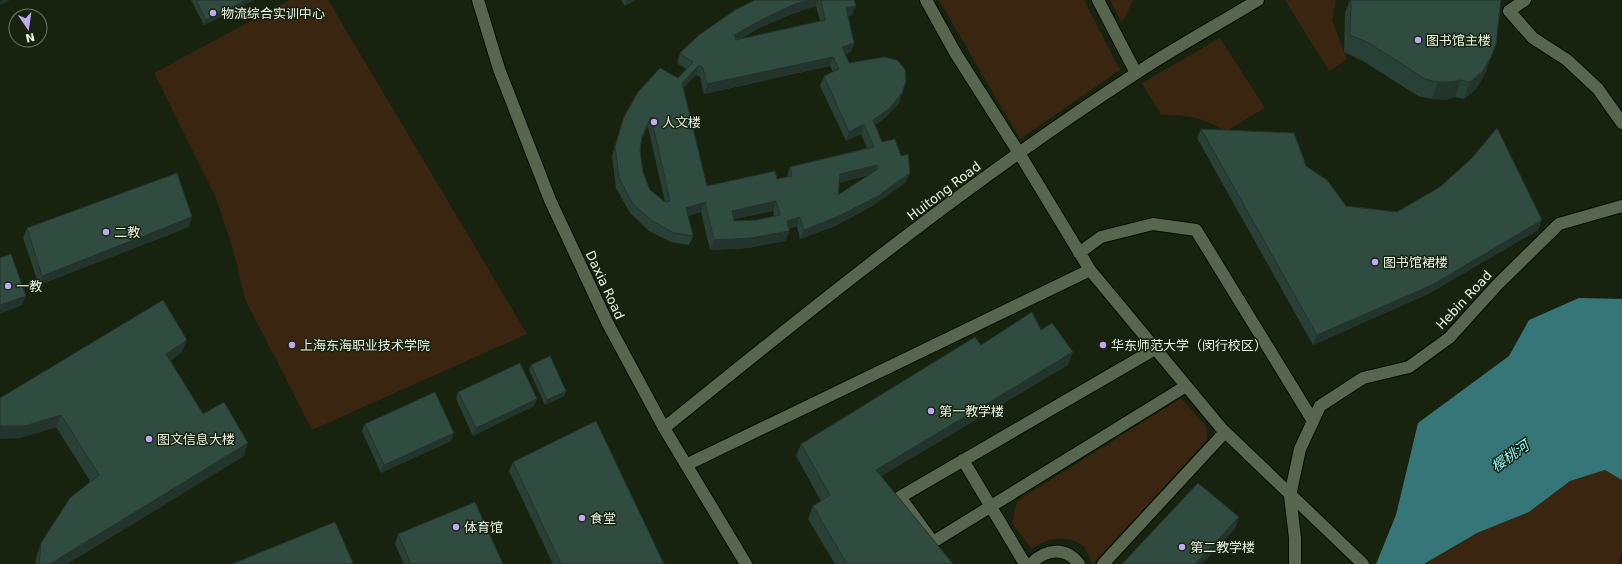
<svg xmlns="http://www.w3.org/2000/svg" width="1622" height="564" viewBox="0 0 1622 564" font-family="'DejaVu Sans','Noto Sans SC',sans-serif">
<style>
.green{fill:#392510}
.water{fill:#367678}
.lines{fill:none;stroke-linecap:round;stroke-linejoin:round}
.street-casing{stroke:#040c00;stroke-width:14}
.street{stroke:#58664f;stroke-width:12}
.wall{fill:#294036;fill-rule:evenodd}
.shaded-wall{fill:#22342c}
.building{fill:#304b3f;stroke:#22342c;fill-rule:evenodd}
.poi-dot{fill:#c0a8f3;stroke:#17230f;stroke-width:1.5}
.labels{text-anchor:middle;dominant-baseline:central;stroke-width:3;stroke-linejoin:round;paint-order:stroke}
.poi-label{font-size:13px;fill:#ebf3e5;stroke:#17230f;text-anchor:start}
.street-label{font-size:13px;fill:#ebf3e5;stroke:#17230f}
.water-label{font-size:14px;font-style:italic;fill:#92f6fa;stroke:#17230f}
</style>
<rect width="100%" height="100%" fill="#17230f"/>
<!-- green -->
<path class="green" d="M290,0H328L527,334L312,430L245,299L233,249L216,198L154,73Z
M939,0H1084L1120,70L1020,139Z
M1110,0H1133L1122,23Z
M1285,0H1336L1332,20L1347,59L1329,71Z
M1220,38L1265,108L1226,131C1200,117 1190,115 1161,115L1142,83Z
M1181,398L1206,426L1207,440L1093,564C1090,558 1086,548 1082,545C1065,534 1046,538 1032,549L1012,524L1017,501Z
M1605,470L1622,480V552L1618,564H1424L1477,533L1529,512L1570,481Z"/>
<!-- water -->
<path class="water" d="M1579,298L1622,299V480L1605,470L1570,481L1529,512L1477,533L1424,564H1376L1396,515L1418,423L1509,356L1529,320Z"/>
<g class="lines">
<defs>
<path id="street" d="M478,0L499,69L550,200L608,324L664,428L746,564
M926,0L956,54L1019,153L1090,270L1222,429L1363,564
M1098,0L1136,73
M1525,0L1509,11L1533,38L1567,60L1598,89L1622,123
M1079,253L1101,237L1153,224L1196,230L1313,421
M1155,349L900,497L933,542L1186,386
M664,428C817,304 970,181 1135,74C1174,48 1217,25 1258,0
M963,460L1025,564
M686,465L1090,270
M1031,564C1046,548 1066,547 1079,564
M1103,564L1225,432
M1295,564V538L1290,496L1300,449L1320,406L1363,378L1409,367L1449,338L1497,285L1559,224L1622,206"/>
</defs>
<!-- street casing -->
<use href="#street" class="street-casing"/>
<!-- street -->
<use href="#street" class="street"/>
</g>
<!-- wall -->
<path class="wall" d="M191,0H254L204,25Z
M621,0H635L625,6Z
M755,0H854L852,15L848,16L854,43L851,52L845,54L849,63L899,103L886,117L875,125L882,142L906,182L874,205L835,226L800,239L797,226L788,229L789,231L785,241L748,248L710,250L701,212L688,216L693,236L689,245L671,242L649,231L630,213L616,188L612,156L621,126L624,117L678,78L686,69L677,63L680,53ZM816,6L820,21L740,39L759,28L792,14ZM830,66L833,72L824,76L820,86L846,141L861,134L867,148L790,167L787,177L777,179L707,186L683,88L696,75L700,77L704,94ZM648,127L665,202L650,190L643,172L640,151L641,140ZM869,175L838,195L839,183ZM773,211L774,216L757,220L734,221V219Z
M1350,0H1501L1485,74L1476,89L1464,99L1455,97L1445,100L1432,99L1418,96L1363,61L1344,52L1345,13Z
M1201,129L1306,166L1346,206L1397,212L1440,187L1471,159L1538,230L1428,294L1313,345L1197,138Z
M189,227L39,285L23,238L27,228Z
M163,300L182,352L170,361L203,414L244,456L67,564H35L37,555L41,543L90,481L56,427L20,438Z
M1041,330L1068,365L881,476L953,564H835L808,519L813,506L821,501L796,456L801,444L981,345Z
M531,365L564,396L545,405L529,370Z
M458,392L534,406L473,436L456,399Z
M365,424L454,433L451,441L381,473L362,431Z
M513,462L664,564H553L509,471Z
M398,534L503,564H404L395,544Z"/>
<!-- shaded-wall -->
<path class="shaded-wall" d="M2,0H10L0,5V1Z
M246,0H254L204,25L206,20Z
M627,0H635L625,6Z
M809,0H818L816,6L792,14L759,28L731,44L734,35L763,19L795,4Z
M856,6L852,15L843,18L846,8Z
M854,43L851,52L838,57L842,47Z
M833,57L830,66L704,94L707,84Z
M1491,57L1485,74L1476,89L1464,99L1470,82Z
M699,65L696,75L679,93L682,83Z
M1461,80L1455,97L1445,100L1432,99L1438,82Z
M902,93L899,103L886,117L869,129L873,120Z
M651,117L648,127L638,146L642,136Z
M864,124L861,134L846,141L849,132Z
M877,165L874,174L837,183L840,174Z
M910,173L906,182L874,205L835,226L800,239L804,230Z
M776,201L773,211L728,220L732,211Z
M705,202L701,212L682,217L686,208Z
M192,217L189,227L39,285L42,276Z
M800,217L797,226L783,230L787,221Z
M1542,220L1538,230L1428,294L1313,345L1317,335Z
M789,231L785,241L748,248L710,250L714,240Z
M26,296L22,305L0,314V305Z
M187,340L182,352L161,367L166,354Z
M1073,352L1068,365L871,482L876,470Z
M566,391L564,396L545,405L547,400Z
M537,399L534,406L473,436L476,428Z
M61,415L56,427L20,438L0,439V426Z
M454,433L451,441L381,473L384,465Z
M248,443L244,456L67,564H50Z
M1239,517L1235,529L1202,564H1195Z"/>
<!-- building -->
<path class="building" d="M196,0H246L206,20Z
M755,0H809L795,4L763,19L734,35L736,40L825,20L821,0H854L856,6L846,8L854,43L842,47L849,63L884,57L897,60L905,69L906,81L902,93L890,108L873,120L882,142L895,139L901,156L908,154L910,173L878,196L839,216L804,230L800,217L787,221L789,231L751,238L714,240L705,202L686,208L693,236L674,233L652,221L633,204L619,178L615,146L624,117L638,92L660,68L678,78L693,62L680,53L699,35L735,10ZM833,57L839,69L824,76L849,132L864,124L874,147L790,167L792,176L777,179L775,171L707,186L682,83L699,65L703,68L707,84ZM651,117L670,201L665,202L650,190L643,172L640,151L642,136ZM877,165L878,169L838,195L840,174ZM776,201L780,215L757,220L734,221L732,211Z
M1351,0H1501L1496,44L1491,57L1482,72L1470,82L1461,80L1451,82H1438L1425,79L1369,43L1350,35Z
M1497,128L1542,220L1432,285L1317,335L1201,129L1294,133L1306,166L1327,180L1346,206L1397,212L1440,187L1471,159Z
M177,173L192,217L42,276L27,228Z
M11,254L26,296L0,305V258Z
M163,300L187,340L166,354L203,414L224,402L248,443L50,564H39L41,543L70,498L99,475L61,415L25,426H0V398Z
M1032,312L1041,330L1052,323L1073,352L876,470L953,564H847L813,506L830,495L801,444L975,337L981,345Z
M550,356L566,391L547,400L531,365Z
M520,363L537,399L476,428L458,392Z
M435,392L454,433L384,465L365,424Z
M596,421L664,564H561L513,462Z
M1198,483L1239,517L1195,564H1122Z
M475,502L503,564H411L398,534Z
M335,522L353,563L350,564H232Z"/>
<!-- markers -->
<g class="poi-dot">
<circle cx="213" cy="13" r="4"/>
<circle cx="1418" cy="40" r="4"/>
<circle cx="654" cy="122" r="4"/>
<circle cx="106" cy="232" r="4"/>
<circle cx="1375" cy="262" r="4"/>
<circle cx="8" cy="286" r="4"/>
<circle cx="292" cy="345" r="4"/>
<circle cx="1103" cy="345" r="4"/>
<circle cx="931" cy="411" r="4"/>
<circle cx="149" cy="439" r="4"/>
<circle cx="582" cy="518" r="4"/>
<circle cx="456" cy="527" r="4"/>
<circle cx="1182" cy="547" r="4"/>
</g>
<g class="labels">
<!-- poi labels -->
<g class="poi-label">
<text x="221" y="13">物流综合实训中心</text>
<text x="1426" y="40">图书馆主楼</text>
<text x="662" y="122">人文楼</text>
<text x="114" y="232">二教</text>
<text x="1383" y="262">图书馆裙楼</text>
<text x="16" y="286">一教</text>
<text x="300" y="345">上海东海职业技术学院</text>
<text x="1111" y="345">华东师范大学（闵行校区）</text>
<text x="939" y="411">第一教学楼</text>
<text x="157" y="439">图文信息大楼</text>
<text x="590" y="518">食堂</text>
<text x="464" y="527">体育馆</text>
<text x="1190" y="547">第二教学楼</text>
</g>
<!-- street labels -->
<g class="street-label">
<text transform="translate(944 191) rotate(-37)">Huitong Road</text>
<text transform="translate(605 285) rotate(65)">Daxia Road</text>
<text transform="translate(1464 300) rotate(-47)">Hebin Road</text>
</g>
<!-- water labels -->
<g class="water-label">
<text transform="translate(1510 456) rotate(-35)">樱桃河</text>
</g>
</g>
<!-- north arrow -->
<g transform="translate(28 28) rotate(167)"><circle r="19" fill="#17230f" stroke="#6c7665"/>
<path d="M0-3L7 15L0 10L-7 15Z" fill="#c0a8f3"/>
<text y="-6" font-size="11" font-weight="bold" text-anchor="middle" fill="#ebf3e5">N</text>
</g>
</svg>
